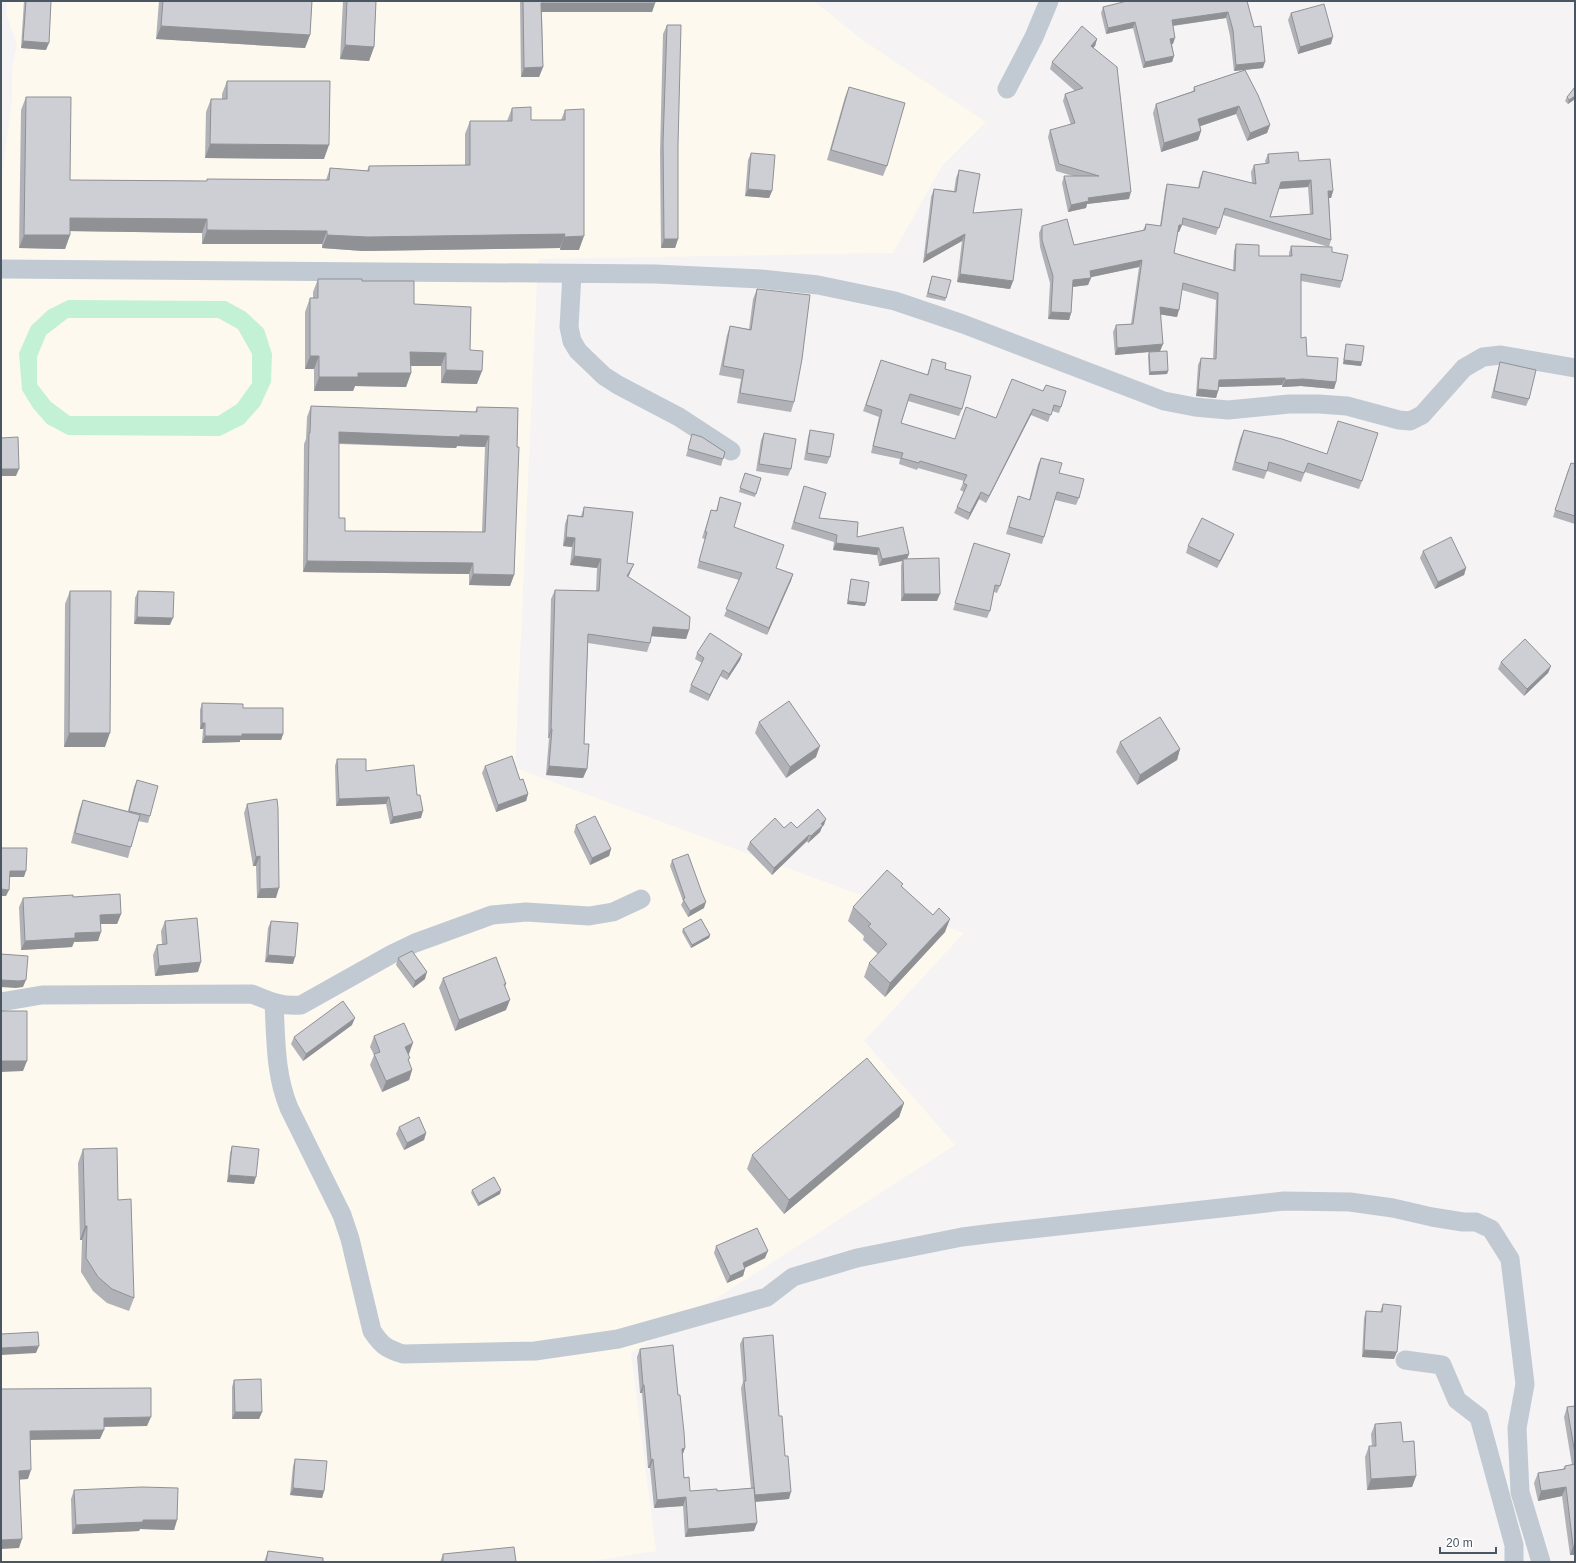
<svg xmlns="http://www.w3.org/2000/svg" width="1576" height="1563" viewBox="0 0 1576 1563" font-family="Arial,sans-serif">
<style>
.commercial{fill:#fdf9ef}
.green{fill:#c3f1d5;fill-rule:evenodd}
.lines{fill:none;stroke-linecap:round;stroke-linejoin:round}
.minor{stroke:#c1cad2;stroke-width:19}
.wall{fill:#b0b2b7;fill-rule:evenodd}
.shaded-wall{fill:#909195}
.building{fill:#cdcfd5;stroke:#909195;fill-rule:evenodd}
</style>
<rect width="100%" height="100%" fill="#f5f3f3"/>
<!-- commercial -->
<path class="commercial" d="M7,1H814L864,41L986,122L942,166L893,253L538,259L515,768L964,933L864,1041L955,1145L631,1353L656,1551L586,1562H1V184L12,100V69L17,44L6,14Z"/>
<!-- green -->
<path class="green" d="M68,300L226,301L246,312L264,329L272,354L271,382L260,406L244,424L220,436L68,435L47,424L33,408L22,390L19,353L31,326L48,310ZM68,318H218L238,329L252,354V383L237,404L218,416H70L51,402L37,384V357L46,335Z"/>
<g class="lines">
<!-- minor -->
<path class="minor" d="M1007,89L1034,37L1049,1
M1,269L656,274L761,279L818,285L895,301L963,324L1164,401L1195,407L1228,410L1289,404H1319L1347,406L1399,420L1410,421L1422,415L1464,368L1483,357L1501,355L1575,368
M572,274L569,327L572,341L578,351L604,376L618,385L679,417L731,451
M1,1002L42,995L252,994C269,1001 282,1007 301,1005L392,954L415,943L492,915L526,912L589,916L613,912L641,899
M274,1003C276,1040 275,1074 289,1108L342,1215L350,1239L372,1331C382,1346 387,1349 403,1354L535,1351L618,1339L767,1297L793,1277L857,1258L962,1237L994,1233L1284,1201L1350,1202L1393,1208L1432,1217L1463,1222H1476L1491,1229L1510,1259L1525,1384L1517,1428L1520,1492L1541,1562
M1405,1360L1442,1365L1457,1400L1479,1417L1514,1545V1562"/>
</g>
<!-- wall -->
<path class="wall" d="M24,1H51L46,50L21,48Z
M159,1H312L310,35L305,48L156,39Z
M343,1H376L374,47L369,61L340,59Z
M520,1H655V3L652,12H542L543,67L539,77H521Z
M1247,1L1263,68L1234,71L1230,36L1226,18L1173,26V44H1172L1174,56L1172,62L1143,68L1133,28L1106,34L1101,13L1103,7Z
M1291,13L1331,44L1298,54L1288,20Z
M667,25L678,145V239L675,248H661L660,152L663,34Z
M1097,39L1095,46L1093,47L1129,199L1087,204L1086,208L1068,212L1062,183L1064,176H1073L1056,171L1048,137L1050,130L1071,125L1063,101L1065,94L1075,91L1050,69L1052,62Z
M1245,70L1270,125L1267,133L1247,141L1236,114L1200,126L1201,131L1198,140L1161,152L1153,113L1156,104L1193,91L1194,87Z
M227,81L324,159L205,158L206,112L211,99H222V94Z
M849,87L887,166L883,176L827,160L845,97Z
M1575,87V99L1568,104L1565,101L1567,97Z
M26,97L70,180L207,181V179L326,180L330,168L367,171L369,166L465,165V134L470,121H507L512,108L531,120H561L565,110L579,250H560V248L363,251L322,248V244H202V233L70,231V235L65,249L19,248L21,110Z
M751,153L772,191L769,198L745,196L748,160Z
M1268,154L1299,161L1333,191L1331,198H1329L1331,240L1329,247L1223,215L1216,235L1182,225L1179,232H1178L1174,253L1233,270L1234,251L1236,244L1259,256H1289V253L1291,246L1332,252L1342,281L1340,288L1301,281V338L1307,356L1336,382L1334,389L1301,386L1282,387V385L1219,387L1216,398L1196,396L1198,365L1201,358L1213,359L1216,300L1182,290L1177,317L1160,314L1163,344L1160,351L1115,355L1113,332L1116,325L1131,324L1139,267L1091,277L1088,285L1073,287L1071,313L1069,320L1048,319L1050,283L1040,247L1039,233L1042,226L1074,245L1143,230L1146,224L1160,226L1165,191L1167,184L1198,188L1200,178L1203,171L1252,183L1251,172L1254,165L1266,164L1265,161ZM1308,187L1310,214L1270,217L1279,189Z
M959,170L973,213L1013,281L1010,289L957,282L962,241L923,263L931,197L934,189L954,191L956,178Z
M932,276L946,298L945,301L926,297Z
M318,279L362,281L414,304L470,350L477,384L441,383V366H411V373L406,387L355,386L353,391H314V369H305V312L310,298H313V292Z
M757,289L794,402L791,412L737,403L741,379L719,375L727,335L730,326L749,329L753,299Z
M1346,344L1362,362L1361,366L1343,364L1345,348Z
M1149,352L1168,371L1167,374L1149,375L1148,356Z
M932,359L945,369L962,409L959,416L908,401L901,423L955,439L996,418L1043,391L1046,385L1061,407L1059,413L1052,411L1048,422L1031,415L986,503L979,499L968,520L954,513L957,507L964,492L960,490L964,481L918,468L917,470L899,464L900,459L871,453L879,417L863,411L881,360L927,375Z
M1500,362L1529,399L1526,406L1491,398L1498,369Z
M311,406L475,412L477,407L518,408L514,575L510,586L469,585V574L303,572L304,444L306,439L307,417ZM339,444L456,448L457,446L485,447L482,532L345,531L339,518Z
M1338,421L1362,481L1359,489L1305,472L1301,482L1267,471L1264,479L1232,470L1240,439L1244,430L1327,454Z
M810,430L830,457L827,464L804,460L808,437Z
M764,433L791,469L788,476L756,471L761,440Z
M692,434L723,459L721,466L686,456Z
M1041,458L1059,473L1079,498L1076,505L1055,500L1042,544L1006,534L1018,496L1029,500L1038,464Z
M1575,464V524L1553,517L1568,470Z
M745,473L761,478L755,497L739,492Z
M804,486L819,518L857,537L909,554L907,559L937,601H901V566L902,561L879,566L877,555L833,550L834,542L791,529Z
M720,497L734,527L776,568L793,574L767,635L724,616L739,580L697,568L705,539L702,538L709,517L711,510L716,511Z
M584,507L627,563L630,573L628,577L689,630L686,639L651,636L650,643L647,652L588,643L584,744L587,769L583,778L546,775L549,738H548L551,599L555,590L596,591L597,568L570,565L572,547L563,546L565,524L568,515L581,516Z
M1234,534L1231,541L1217,568L1186,553L1188,546Z
M974,543L1000,586L997,593L994,592L990,611L987,618L953,610Z
M1423,551L1466,568L1464,575L1435,589L1420,558Z
M851,579L865,606L847,604L850,583Z
M70,591L105,747H64L65,604Z
M138,591L170,625L134,624L135,598Z
M697,653L742,654L740,660L727,680L720,676L708,701L689,692L691,685L702,663L695,659Z
M1501,662L1551,666L1548,673L1524,696L1498,669Z
M202,703L243,708L283,734L281,740H240V742L202,743L203,729H200V710Z
M759,722L816,757L786,778L755,733Z
M1120,742L1180,749L1177,760L1137,785L1116,752Z
M337,759L366,771L417,795L421,818L390,824L386,804L336,806L335,766Z
M485,766L520,780L528,794L526,801L496,812L482,773Z
M137,780L150,816L148,823L138,821L131,847L128,858L71,843L79,811L83,800L128,811L134,787Z
M247,804L276,898H257L256,866H253L244,813Z
M576,825L611,849L609,856L590,865L574,832Z
M824,825L822,827L820,832L808,843L807,841L772,875L747,849L750,842L784,828Z
M672,860L704,908L688,917L681,905L683,901L670,866Z
M902,887L945,932L885,997L864,977L869,963L878,954L863,940L864,936L848,921L853,907Z
M73,897L121,914L117,924H101L98,941L74,942L72,947L21,950L19,907L23,898Z
M165,921L198,972L155,976L153,955L157,945L162,944L161,931Z
M271,921L293,964L265,962L268,928Z
M683,929L710,935L709,938L691,948L682,932Z
M398,958L425,979L413,988L396,965Z
M443,978L506,984L505,987L506,1010L455,1031L439,988Z
M352,1025L303,1061L291,1044L294,1037Z
M374,1036L409,1054H408L409,1062L412,1070L409,1080L382,1092L370,1065L374,1055L370,1047Z
M904,1103L899,1117L784,1214L747,1169L752,1155Z
M399,1127L426,1133L424,1140L404,1150L396,1134Z
M232,1146L254,1184L227,1182L230,1153Z
M83,1149L118,1200L134,1298L129,1311L107,1303L93,1291L81,1272L82,1240H80L78,1163Z
M472,1190L500,1194L478,1206L471,1193Z
M716,1246L765,1258L745,1268L743,1276L727,1283L714,1253Z
M1383,1304L1394,1359L1362,1357L1364,1318L1366,1311L1380,1312Z
M743,1338L779,1416L789,1499L755,1502L754,1531L685,1537L683,1506L654,1508L650,1468H648L642,1393H640L637,1357L640,1349L678,1395L685,1448L682,1456L684,1478L690,1491H717L751,1488L741,1388L743,1382L740,1344Z
M234,1380L262,1412L259,1419H232V1387Z
M1575,1406V1555H1570L1562,1496L1538,1501L1534,1483L1538,1473L1563,1469L1565,1466L1572,1465L1564,1417L1567,1407Z
M1375,1424L1403,1442L1416,1476L1412,1487L1367,1490L1365,1457L1369,1446H1372L1371,1434Z
M295,1459L324,1491L322,1498L290,1495L293,1466Z
M74,1490L177,1520L174,1530L140,1529L139,1531L72,1534L71,1499Z
M268,1551L323,1562H264Z
M443,1554L516,1562H440Z"/>
<!-- shaded-wall -->
<path class="shaded-wall" d="M541,3H655L652,12H538Z
M1228,12L1226,18L1170,26L1172,20Z
M1135,22L1133,28L1106,34L1108,28Z
M161,26L310,35L305,48L156,39Z
M1333,37L1331,44L1298,54L1300,47Z
M1175,38L1173,44L1168,45L1170,39Z
M1097,39L1095,46L1089,53L1091,46Z
M23,41L49,43L46,50L21,48Z
M345,45L374,47L369,61L340,59Z
M1174,56L1172,62L1143,68L1145,62Z
M1265,62L1263,68L1234,71L1236,65Z
M543,67L539,77H521L524,68Z
M1575,96V99L1568,104L1569,100Z
M1239,106L1236,114L1195,128L1198,119Z
M1270,125L1267,133L1247,141L1250,133Z
M1201,131L1198,140L1161,152L1164,143Z
M210,144L329,145L324,159L205,158Z
M1311,180L1308,187L1278,189L1281,182Z
M748,189L772,191L769,198L745,196Z
M1328,191H1333L1331,198H1326Z
M1131,192L1129,199L1087,204L1086,208L1068,212L1071,205L1088,198Z
M70,218L207,219L202,233L65,231Z
M1179,225H1182L1179,232H1176Z
M207,230L327,231L322,244H202Z
M565,234L560,248L363,251L322,248L327,235Z
M965,234L962,241L923,263L926,255Z
M24,235H70L65,249L19,248Z
M584,236L579,250H560L564,237Z
M664,239H678L675,248H661Z
M1142,260L1139,267L1087,278L1090,271Z
M960,274L1013,281L1010,289L957,282Z
M1091,278L1088,285L1071,287L1073,280Z
M1160,307L1179,310L1177,317L1157,314Z
M1051,312L1071,313L1069,320L1048,319Z
M1163,344L1160,351L1115,355L1117,348Z
M410,352L446,353L441,366H406Z
M310,356H319L314,369H305Z
M1344,360L1362,362L1361,366L1343,364Z
M446,370L482,371L477,384L441,383Z
M1168,371L1167,374L1149,375L1150,372Z
M358,373H411L406,387L355,386L353,391H314L319,377Z
M1285,378L1282,385L1217,387L1219,380Z
M1303,379L1336,382L1334,389L1301,386L1282,387L1285,380Z
M1198,389L1218,391L1216,398L1196,396Z
M1033,409L1031,415L986,503L989,496Z
M339,432L489,436L485,447L457,446L456,448L335,443Z
M1,469H19L16,476H1Z
M981,492L979,499L968,520L970,513Z
M1234,534L1231,541L1217,568L1220,561Z
M566,537L575,538L572,547L563,546Z
M836,543L879,548L877,555L833,550Z
M909,554L906,561L903,559L902,561L879,566L882,559Z
M574,556L601,559L597,568L570,565Z
M307,561L473,563L469,574L303,572Z
M634,564L630,573L624,585L627,576Z
M1466,568L1464,575L1435,589L1438,582Z
M473,574L514,575L510,586L469,585Z
M793,574L791,581L767,635L769,628Z
M904,594H940L937,601H901Z
M848,601L866,603L865,606L847,604Z
M137,617L173,618L170,625L134,624Z
M653,627L689,630L686,639L650,636Z
M742,654L740,660L727,680L729,674Z
M1551,666L1548,673L1524,696L1527,689Z
M723,670L720,676L708,701L710,695Z
M202,723H205L203,729H200Z
M551,729H552L549,738H548Z
M69,733H110L105,747H64Z
M242,734H283L281,740H240V742L202,743L205,736Z
M820,746L816,757L786,778L790,767Z
M1180,749L1177,760L1137,785L1140,775Z
M549,766L587,769L583,778L546,775Z
M528,794L526,801L496,812L498,805Z
M389,797L386,804L336,806L339,799Z
M423,811L421,818L390,824L393,817Z
M826,819L824,825L822,827L820,832L808,843L811,836L821,824Z
M809,835L807,841L772,875L774,868Z
M611,849L609,856L590,865L592,858Z
M260,856L256,866H253L256,857Z
M10,871H26L24,877H8Z
M279,888L276,898H257L260,889Z
M1,889L9,890L6,896H1Z
M706,902L704,908L688,917L690,911Z
M121,914L117,924H97L100,915Z
M950,919L945,932L885,997L890,983Z
M101,932L98,941L74,942L72,947L21,950L25,941L75,933Z
M710,935L709,938L691,948L692,945Z
M268,955L295,957L293,964L265,962Z
M201,962L198,972L155,976L159,966Z
M427,972L425,979L413,988L415,981Z
M1,980H26L23,987L16,988L1,987Z
M510,1000L506,1010L455,1031L459,1020Z
M355,1018L352,1025L303,1061L306,1054Z
M413,1043L409,1054L401,1057L405,1047Z
M1,1061H27L23,1071L1,1072Z
M412,1070L409,1080L382,1092L386,1081Z
M904,1103L899,1117L784,1214L789,1200Z
M426,1133L424,1140L404,1150L407,1143Z
M229,1175L256,1177L254,1184L227,1182Z
M501,1190L500,1194L478,1206L479,1203Z
M85,1226H87L82,1240H80Z
M768,1251L765,1258L740,1270L743,1263Z
M745,1269L743,1276L727,1283L730,1276Z
M39,1346L36,1353L1,1355V1348Z
M1364,1350L1397,1352L1394,1359L1362,1357Z
M643,1385H644L642,1393H640Z
M235,1412H262L259,1419H232Z
M151,1417L147,1426L101,1427L104,1418Z
M104,1430L100,1439L27,1440L30,1431Z
M685,1448L682,1456V1449Z
M653,1459L650,1468H648L651,1460Z
M31,1470L28,1479L16,1480L19,1471Z
M1416,1476L1412,1487L1367,1490L1371,1479Z
M1566,1487L1562,1496L1538,1501L1541,1491Z
M293,1488L324,1491L322,1498L290,1495Z
M791,1492L789,1499L752,1502L755,1495Z
M686,1497L683,1506L654,1508L657,1500Z
M143,1520H177L174,1530L140,1529L139,1531L72,1534L76,1525Z
M757,1523L754,1531L685,1537L688,1529Z
M22,1539L19,1548L1,1549V1540Z
M1573,1546H1575V1555H1570Z"/>
<!-- building -->
<path class="building" d="M26,1H51L49,43L23,41Z
M163,1H312L310,35L161,26Z
M347,1H376L374,47L345,45Z
M523,1H655V3H541L543,67L524,68Z
M1127,1H1247L1254,27L1261,26L1265,62L1236,65L1233,30L1228,12L1172,20L1175,38L1170,39L1174,56L1145,62L1135,22L1108,28L1103,7Z
M1324,4L1333,37L1300,47L1291,13Z
M667,25H681L678,145V239H664L663,143Z
M1082,26L1097,39L1091,46L1117,67L1131,192L1088,198L1089,201L1071,205L1064,176H1099L1059,164L1050,130L1075,123L1065,94L1083,88L1052,62Z
M1245,70L1258,95L1270,125L1250,133L1239,106L1198,119L1201,131L1164,143L1156,104L1195,91L1194,87Z
M227,81H330L329,145L210,144L211,99H227Z
M849,87L905,103L887,166L831,150Z
M1575,87V96L1569,100L1567,97Z
M26,97H71L70,180L207,181V179L329,180L330,168L369,171V166L470,165V121H512V108L531,107V120H565V110L584,109V236L564,237L565,234L368,237L327,235V231L207,230V219L70,218V235H24Z
M1298,152L1299,161L1330,159L1333,191H1328L1331,240L1225,208L1219,228L1183,218L1182,225H1179L1174,253L1235,271L1236,244L1259,245V256H1292L1291,246L1332,247V252L1348,255L1342,281L1301,274V338L1306,337L1307,356L1338,358L1336,382L1303,379L1285,380V378L1219,380L1218,391L1198,389L1201,358L1216,359L1218,293L1183,283L1179,310L1160,307L1163,344L1117,348L1116,325L1133,324L1142,260L1090,271L1091,278L1073,280L1071,313L1051,312L1053,276L1042,240V226L1067,219L1074,245L1145,230L1146,224L1161,226L1167,184L1199,188L1203,171L1256,184L1254,165L1269,163L1268,154ZM1311,180L1313,214L1270,217L1281,182Z
M751,153L775,155L772,191L748,189Z
M959,170L980,174L973,213L1022,209L1013,281L960,274L965,234L926,255L934,189L956,192Z
M932,276L951,280L946,298L928,293Z
M318,279H362V281H414V304L471,307L470,350L483,351L482,371L446,370V353L410,352L411,373H358V377H319V356H310V298H318Z
M757,289L810,295L802,359L794,402L740,393L744,370L723,366L730,326L751,330Z
M1346,344L1364,346L1362,362L1344,360Z
M1167,351L1168,371L1150,372L1149,352Z
M932,359L946,363L945,369L971,376L962,409L910,394L901,423L955,439L966,407L996,418L1012,379L1043,391L1046,385L1066,391L1061,407L1054,405L1051,415L1033,409L989,496L981,492L970,513L957,507L967,485L963,483L967,475L920,461L919,463L901,458L903,453L873,446L882,410L866,405L881,360L928,375Z
M1500,362L1536,370L1529,399L1494,391Z
M311,406L477,412V407L518,408L517,447H519L514,575L473,574V563L307,561L309,433H310ZM339,432L460,437V435L489,436L485,532L345,531V518H339Z
M1338,421L1378,433L1362,481L1308,463L1304,473L1269,462L1267,471L1235,462L1244,430L1282,439L1327,454Z
M810,430L834,434L830,457L807,453Z
M764,433L796,439L791,469L759,464Z
M692,434L702,437L725,452L723,459L688,449Z
M18,437L19,469H1V438Z
M1041,458L1062,463L1059,473L1084,479L1079,498L1057,492L1044,537L1009,527L1018,496L1030,500Z
M1571,463L1575,464V516L1555,510Z
M745,473L761,478L756,494L740,488Z
M804,486L826,493L819,518L858,522L857,537L903,527L909,554L882,559L879,548L836,543L837,535L794,522Z
M720,497L741,503L734,527L784,545L776,568L793,574L769,628L726,609L742,573L699,561L707,532H705L711,510L717,511Z
M584,507L633,512L627,563L634,564L627,576L690,617L689,630L653,627L650,643L588,634L584,744H589L587,769L549,766L552,729H551L555,590L599,591L601,559L574,556L575,538L566,537L568,515L583,517Z
M1202,518L1234,534L1220,561L1188,546Z
M1451,537L1466,568L1438,582L1423,551Z
M974,543L1010,554L1000,586L995,585L990,611L955,603Z
M939,558L940,594H904L903,559Z
M851,579L869,582L866,603L848,601Z
M70,591H111L110,733H69Z
M138,591L174,592L173,618L137,617Z
M710,633L742,654L729,674L723,670L710,695L691,685L704,658L697,653Z
M1525,639L1551,666L1527,689L1501,662Z
M789,701L820,746L790,767L759,722Z
M202,703L243,704V708H283V734H242V736H205V723H202Z
M1160,717L1180,749L1140,775L1120,742Z
M512,756L520,780L523,779L528,794L498,805L485,766Z
M337,759H366V771L414,765L417,795H420L423,811L393,817L389,797L339,799Z
M137,780L158,786L150,816L129,811Z
M277,799L278,808L279,888L260,889V856L256,857L247,804Z
M83,800L140,815L131,847L75,833Z
M818,809L826,819L821,824L823,825L811,836L809,835L774,868L750,842L775,818L784,828L791,822L797,828Z
M595,816L611,849L592,858L576,825Z
M1,848H27L26,871H10L9,890L1,889Z
M688,854L702,893L706,902L690,911L683,899L685,898L672,860Z
M887,870L903,884L901,886L933,915L939,908L950,919L890,983L869,963L887,944L868,926L871,924L853,907Z
M120,894L121,914L100,915L101,932L75,933V938L25,941L23,898L73,895V897Z
M197,918L201,962L159,966L157,945L167,944L165,921Z
M701,919L710,935L692,945L683,929Z
M271,921L298,923L295,957L268,955Z
M412,951L427,972L415,981L398,958Z
M1,954L28,956L26,980L19,981L1,980Z
M496,957L506,984H504L510,1000L459,1020L443,978Z
M343,1001L355,1018L306,1054L294,1037Z
M1,1011H27V1061H1Z
M404,1023L413,1043L405,1047L410,1058L408,1059L412,1070L386,1081L374,1054L380,1052L374,1036Z
M867,1058L904,1103L789,1200L752,1155Z
M419,1117L426,1133L407,1143L399,1127Z
M232,1146L259,1149L256,1177L229,1175Z
M117,1148L118,1200L131,1199L134,1298L112,1289L98,1277L86,1258L87,1226H85L83,1149Z
M494,1177L501,1190L479,1203L472,1190Z
M757,1228L768,1251L743,1263L745,1269L730,1276L716,1246Z
M1383,1304L1401,1306L1397,1352L1364,1350L1366,1311L1382,1312Z
M38,1332L39,1346L1,1348V1334Z
M773,1335L779,1416H782L785,1456H788L791,1492L755,1495L744,1381H746L743,1338Z
M673,1345L678,1395H680L684,1432L685,1448L682,1449L684,1478L689,1477L690,1491L717,1489V1491L754,1488L757,1523L688,1529L686,1497L657,1500L653,1459L651,1460L644,1385H643L640,1349Z
M261,1379L262,1412H235L234,1380Z
M151,1388V1417L104,1418V1430L30,1431L31,1470L19,1471L22,1539L1,1540V1389Z
M1575,1406V1454L1567,1407Z
M1401,1422L1403,1442L1414,1441L1416,1476L1371,1479L1369,1446H1376L1375,1424Z
M295,1459L327,1461L324,1491L293,1488Z
M1575,1464V1546H1573L1566,1487L1541,1491L1538,1473L1565,1469V1466Z
M142,1487L178,1488L177,1520H143V1522L76,1525L74,1490Z
M514,1547L516,1562H443V1554Z
M268,1551L323,1558V1562H266Z"/>
<!-- border -->
<rect width="1576" height="1563" fill="none" stroke="#4a5661" stroke-width="4"/>
<!-- scale -->
<path d="M1440 1547v6h56v-6" fill="none" stroke="#4a5661" stroke-width="2"/>
<text x="1446" y="1547" font-size="12" fill="#4a5661" stroke="#ffffff" stroke-width="3" paint-order="stroke">20 m</text>
</svg>
